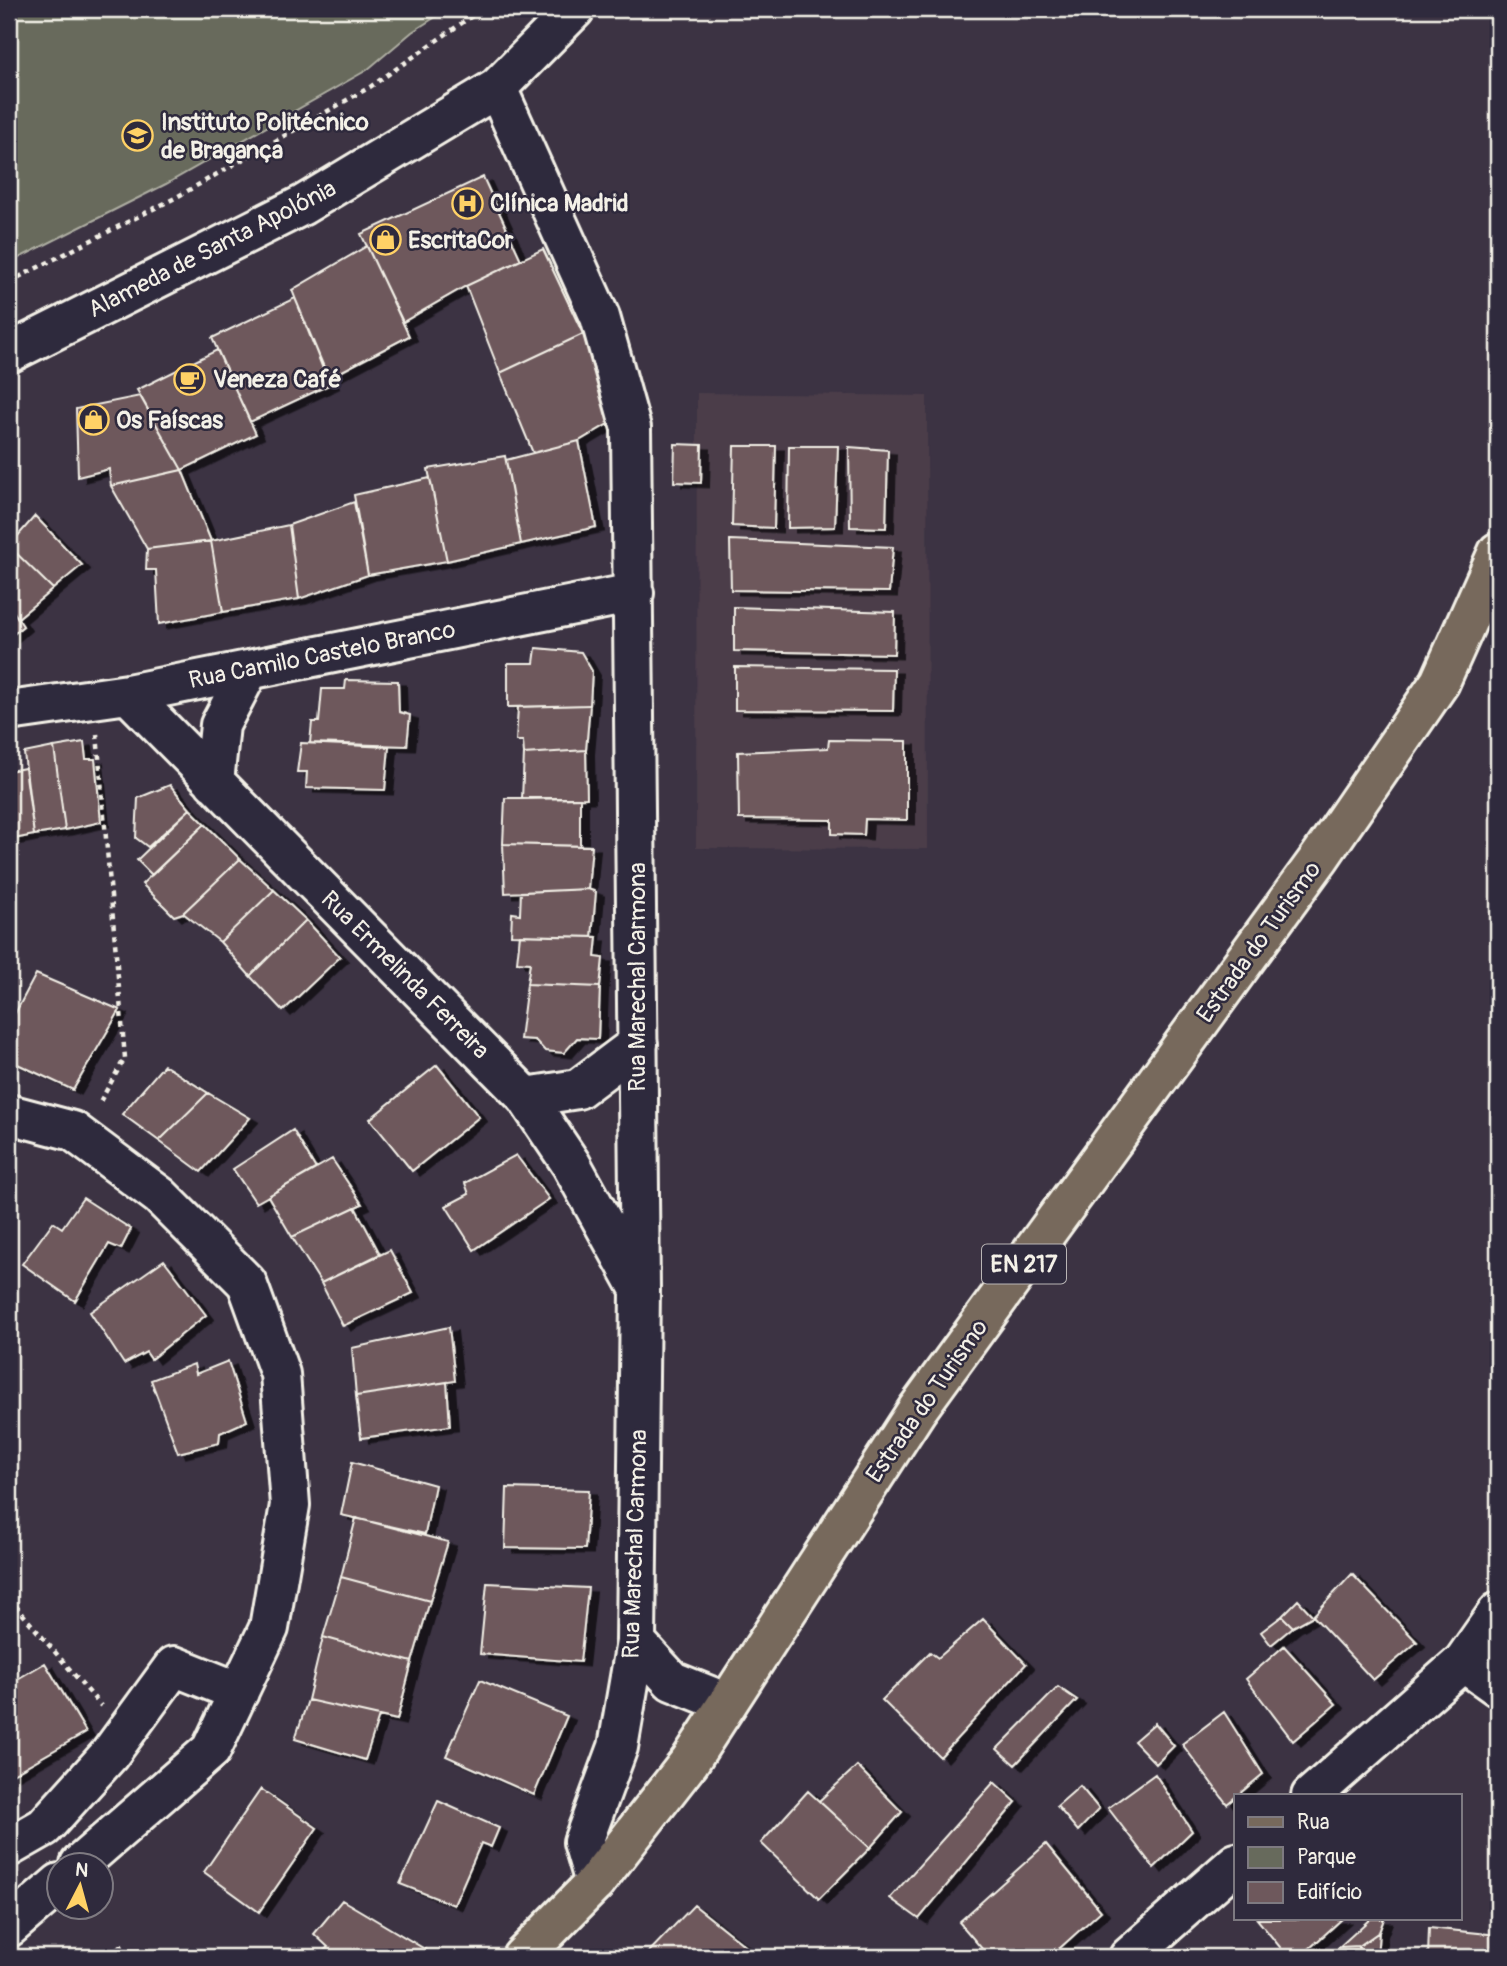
<svg xmlns="http://www.w3.org/2000/svg" width="1507" height="1966" viewBox="0 0 1507 1966" font-family="Pangolin,sans-serif">
<style>
.built{fill:#4b3e4a}
.green{fill:#676a5c;stroke:#aeaea2;stroke-width:2}
.building{fill:#6e585c;stroke:#f4f1e8;stroke-width:2;filter:url(#shadow)}
.lines{fill:none;stroke-linecap:round;stroke-linejoin:round}
.minor-casing{stroke:#f4f1e8;stroke-width:44}
.major-casing{stroke:#f4f1e8;stroke-width:44}
.path{stroke:#f4f1e8;stroke-width:4.5;stroke-dasharray:5 5;stroke-linecap:butt}
.minor{stroke:#2f2a3d;stroke-width:38}
.major{stroke:#77695c;stroke-width:38}
.labels{text-anchor:middle;dominant-baseline:central;stroke-width:5;stroke-linejoin:round;paint-order:stroke}
.shield{fill:#2f2a3d;stroke:#b9b5b5;stroke-width:2}
.shield-label{font-size:23px;font-weight:bold;fill:#f4f1e8}
.poi-label{font-size:24px;font-weight:bold;fill:#f4f1e8;stroke:#2f2a3d;text-anchor:start}
.street-label{font-size:24px;fill:#f4f1e8;stroke:#2f2a3d}
</style>
<defs>
<filter id="shadow"><feDropShadow dx="8" dy="4.5" stdDeviation="0" flood-color="#0009"/></filter>
</defs>
<rect width="100%" height="100%" fill="#3c3343"/>
<filter id="ink" filterUnits="userSpaceOnUse"><feTurbulence type="fractalNoise" baseFrequency=".0143" numOctaves="2"/><feDisplacementMap in="SourceGraphic" scale="14" xChannelSelector="R" yChannelSelector="G"/><feConvolveMatrix kernelMatrix="1 2 1 2 8 2 1 2 1" color-interpolation-filters="sRGB"/></filter>
<g filter="url(#ink)">
<!-- built -->
<path class="built" d="M697,393L927,396L928,849L696,848Z"/>
<!-- green -->
<path class="green" d="M9,9H448L412,32L367,70L166,184L9,263Z"/>
<!-- building -->
<path class="building" d="M483,177L521,260L466,286L403,322L361,234Z
M367,246L409,336L327,379L292,290Z
M543,249L583,334L500,373L466,286Z
M295,298L331,384L250,422L212,338Z
M583,334L618,418L579,441L533,453L500,373Z
M217,350L256,434L182,470L137,390Z
M140,396L182,470L111,486L109,469L78,477L76,409Z
M579,441L596,527L521,544L506,460Z
M675,444L702,445L701,483L674,482Z
M734,446H776L774,528L732,526Z
M789,446H838L835,527L788,528Z
M849,447L888,450L886,528L850,527Z
M505,456L521,544L447,561L428,469Z
M182,470L211,541L147,549L111,486Z
M430,478L447,561L368,575L354,495Z
M354,502L368,575L299,599L289,525Z
M35,516L82,565L53,589L9,546Z
M289,525L299,599L223,612L211,541Z
M730,540L893,547L889,592L731,590Z
M211,541L223,612L159,624L156,570H146L147,549Z
M9,546L53,589L18,618L9,605Z
M9,605L23,626L9,638Z
M734,607L895,612L894,654L734,651Z
M536,648L581,652L592,671L590,705L508,707V663H534Z
M735,667L894,669L893,711L735,710Z
M346,680L398,681L399,712L410,715L407,746L310,743L312,722H319L322,689H345Z
M590,705L586,750L524,754L523,741H516L518,707Z
M829,740L907,741V820L865,819L864,835L832,834V820L739,819L738,752L828,748Z
M84,742L86,759H95L101,822L65,830L54,747Z
M301,743L389,747L385,790L306,788L307,772H297Z
M54,747L65,830L34,835L24,753Z
M586,750L587,798L522,799L524,754Z
M25,768L34,835L9,840V771Z
M170,785L190,809L148,847L136,838L138,798Z
M505,798H580V846L503,844Z
M190,809L205,824L152,875L137,860Z
M205,824L240,859L183,913L174,916L142,884Z
M503,844L592,846L588,889L505,893Z
M240,859L274,890L220,942L183,913Z
M588,889L596,892L592,937L511,935L512,913L520,914L521,892Z
M274,890L306,920L250,976L220,942Z
M306,920L340,957L283,1011L250,976Z
M520,935L597,937L595,957L603,958L600,987L527,984L530,963L517,962Z
M36,974L120,1010L73,1090L9,1060V1025Z
M527,984L600,987L598,1039L577,1038L564,1053L545,1051L535,1040L520,1039Z
M164,1065L208,1093L159,1141L122,1114Z
M437,1065L479,1117L412,1171L370,1119Z
M208,1093L250,1118L201,1172L159,1141Z
M293,1130L316,1169L256,1203L233,1169Z
M516,1155L549,1199L474,1250L446,1206L469,1194L465,1183Z
M332,1159L362,1204L292,1237L268,1196Z
M83,1198L131,1229L121,1249L109,1244L75,1301L22,1264L53,1222L62,1228Z
M355,1207L380,1254L321,1283L292,1237Z
M390,1250L413,1293L343,1326L321,1283Z
M164,1260L206,1315L151,1359L146,1352L124,1364L90,1312Z
M449,1327L455,1381L356,1396L352,1348Z
M228,1361L247,1421L220,1433L219,1443L178,1453L151,1380L194,1364L196,1374Z
M447,1382L450,1426L361,1438L356,1396Z
M352,1462L435,1485L425,1534L341,1515Z
M507,1488L589,1490L585,1549L505,1548Z
M356,1518L448,1542L430,1601L341,1577Z
M1352,1574L1417,1642L1373,1680L1313,1616Z
M341,1577L430,1601L412,1662L323,1637Z
M487,1583L588,1588L580,1662L480,1654Z
M1298,1600L1313,1616L1293,1627L1282,1616Z
M1282,1616L1293,1627L1271,1645L1261,1632Z
M983,1619L1026,1664L940,1757L882,1700L930,1652L938,1658Z
M323,1637L412,1662L397,1720L308,1700Z
M1284,1646L1336,1704L1293,1741L1246,1679Z
M45,1663L86,1732L9,1776V1684Z
M480,1680L567,1716L534,1795L446,1756Z
M1058,1687L1077,1700L1015,1765L997,1749Z
M308,1700L379,1716L365,1760L295,1739Z
M1224,1712L1263,1774L1227,1804L1182,1744Z
M1155,1723L1174,1746L1156,1764L1134,1741Z
M857,1766L902,1812L870,1848L819,1801Z
M1155,1774L1192,1831L1154,1868L1108,1808Z
M994,1782L1016,1802L919,1919L890,1898Z
M1080,1786L1099,1809L1078,1831L1057,1806Z
M261,1789L317,1828L259,1912L204,1872Z
M808,1791L870,1848L819,1899L761,1843Z
M438,1801L499,1828L491,1847L481,1843L454,1905L400,1884Z
M1046,1844L1101,1911L1050,1957H989L959,1922Z
M342,1900L438,1957H319L318,1956L328,1947L314,1934Z
M694,1905L759,1957H644Z
M1257,1919H1342L1300,1957H1288Z
M1370,1919H1384L1379,1932L1359,1946L1339,1947Z
M1429,1928L1498,1935L1496,1957H1428Z
M1379,1932L1377,1957H1359V1946Z
M122,1945L128,1957H102Z
M1359,1946V1957H1339V1947Z"/>
<g class="lines">
<defs>
<path id="minor" d="M497,88L600,317L631,428L640,1289L636,1642L618,1747L583,1842L595,1883
M9,353L303,205L497,88L575,9
M128,694L526,1097L571,1164L637,1284
M9,711L128,694L634,593
M214,782L220,725L249,670
M526,1097L578,1089L638,1044
M9,1114L73,1131L160,1196L247,1283L280,1374L290,1505L269,1628L211,1750L80,1864
M636,1642L672,1681L727,1703
M1463,1662L1498,1612
M1311,1796L1463,1662L1498,1687
M9,1847L44,1827L109,1755L174,1666L239,1692
M9,1927L60,1883
M1129,1957L1236,1863"/>
<path id="major" d="M522,1957L595,1883L690,1761L917,1410L1320,857L1440,682L1498,552"/>
</defs>
<!-- minor casing -->
<use href="#minor" class="minor-casing"/>
<!-- major casing -->
<use href="#major" class="major-casing"/>
<!-- path -->
<path class="path" d="M9,282L175,198L370,87L482,9
M97,734L125,1058L98,1105
M9,1598L101,1706"/>
<!-- minor -->
<use href="#minor" class="minor"/>
<!-- major -->
<use href="#major" class="major"/>
</g>
</g>
<!-- icons -->
<defs>
<symbol id="university-ring" viewBox="-11 -11 22 22"><circle r="9.5" fill="#2f2a3d" stroke="#ffd166" stroke-width="1.5"/><path d="M0-5L7-2L0 1L-7-2ZM-4 1L0 2.5L4 1V4Q0 6-4 4Z" fill="#ffd166"/></symbol>
<symbol id="hospital-ring" viewBox="-11 -11 22 22"><circle r="9.5" fill="#2f2a3d" stroke="#ffd166" stroke-width="1.5"/><path d="M-5-5h3v3.5h4V-5h3V5h-3V1.5h-4V5h-3Z" fill="#ffd166"/></symbol>
<symbol id="shop-ring" viewBox="-11 -11 22 22"><circle r="9.5" fill="#2f2a3d" stroke="#ffd166" stroke-width="1.5"/><path d="M-5-2.5h2.3a2.7 3.5 0 0 1 5.4 0H5L5.5 6h-11ZM-1.5-2.5h3a1.5 2.3 0 0 0-3 0Z" fill="#ffd166"/></symbol>
<symbol id="cafe-ring" viewBox="-11 -11 22 22"><circle r="9.5" fill="#2f2a3d" stroke="#ffd166" stroke-width="1.5"/><path d="M-5.5-4.5H6V0H3Q3 3.5 0 3.5H-2.5Q-5.5 3.5-5.5 0ZM3-3.2v2h1.7v-2ZM-6 4.5H4V6H-6Z" fill="#ffd166"/></symbol>
</defs>
<g fill-rule="evenodd">
<use href="#university-ring" x="120" y="118" width="35" height="35"/>
<use href="#hospital-ring" x="450" y="186" width="35" height="35"/>
<use href="#shop-ring" x="368" y="222" width="35" height="35"/>
<use href="#cafe-ring" x="172" y="362" width="35" height="35"/>
<use href="#shop-ring" x="76" y="402" width="35" height="35"/>
</g>
<g class="labels">
<!-- shield labels -->
<rect class="shield" x="982" y="1244.5" width="84" height="39" rx="5"/>
<g class="shield-label">
<text x="1024" y="1264">EN 217</text>
</g>
<!-- poi labels -->
<g class="poi-label">
<text x="161" y="122">Instituto Politécnico<tspan x="161" dy="28">de Bragança</tspan></text>
<text x="490" y="203">Clínica Madrid</text>
<text x="408" y="240">EscritaCor</text>
<text x="213" y="379">Veneza Café</text>
<text x="116" y="420">Os Faíscas</text>
</g>
<!-- street labels -->
<g class="street-label">
<text transform="translate(212 249) rotate(-27)">Alameda de Santa Apolónia</text>
<text transform="translate(322 655) rotate(-11)">Rua Camilo Castelo Branco</text>
<text transform="translate(1259 942) rotate(-54)">Estrada do Turismo</text>
<text transform="translate(405 975) rotate(45)">Rua Ermelinda Ferreira</text>
<text transform="translate(637 977) rotate(-90)">Rua Marechal Carmona</text>
<text transform="translate(927 1401) rotate(-55)">Estrada do Turismo</text>
<text transform="translate(635 1544) rotate(-88)">Rua Marechal Carmona</text>
</g>
</g>
<!-- margin -->
<rect width="1507" height="1966" fill="none" stroke="#2f2a3d" stroke-width="35"/>
<rect x="18" y="18" width="1472" height="1931" fill="none" stroke="#f4f1e8" stroke-width="2.5" filter="url(#ink)"/>
<!-- legend -->
<rect x="1234" y="1794" width="228" height="126" fill="#2f2a3d" stroke="#7e7a81" stroke-width="2"/>
<rect x="1248" y="1817" width="35" height="10" fill="#77695c" stroke="#7e7a81" stroke-width="2"/>
<text x="1297" y="1829" font-size="21" fill="#f4f1e8">Rua</text>
<rect x="1248" y="1847" width="35" height="21" fill="#676a5c" stroke="#7e7a81" stroke-width="2"/>
<text x="1297" y="1864" font-size="21" fill="#f4f1e8">Parque</text>
<rect x="1248" y="1882" width="35" height="21" fill="#6e585c" stroke="#7e7a81" stroke-width="2"/>
<text x="1297" y="1899" font-size="21" fill="#f4f1e8">Edifício</text>
<!-- north arrow -->
<g transform="translate(80 1886) rotate(6)"><circle r="33" fill="#2f2a3d" stroke="#7e7a81" stroke-width="2"/>
<path d="M0-5L12 26L0 18L-12 26Z" fill="#ffd166"/>
<text y="-10" font-size="19" font-weight="bold" text-anchor="middle" fill="#f4f1e8">N</text>
</g>
</svg>
